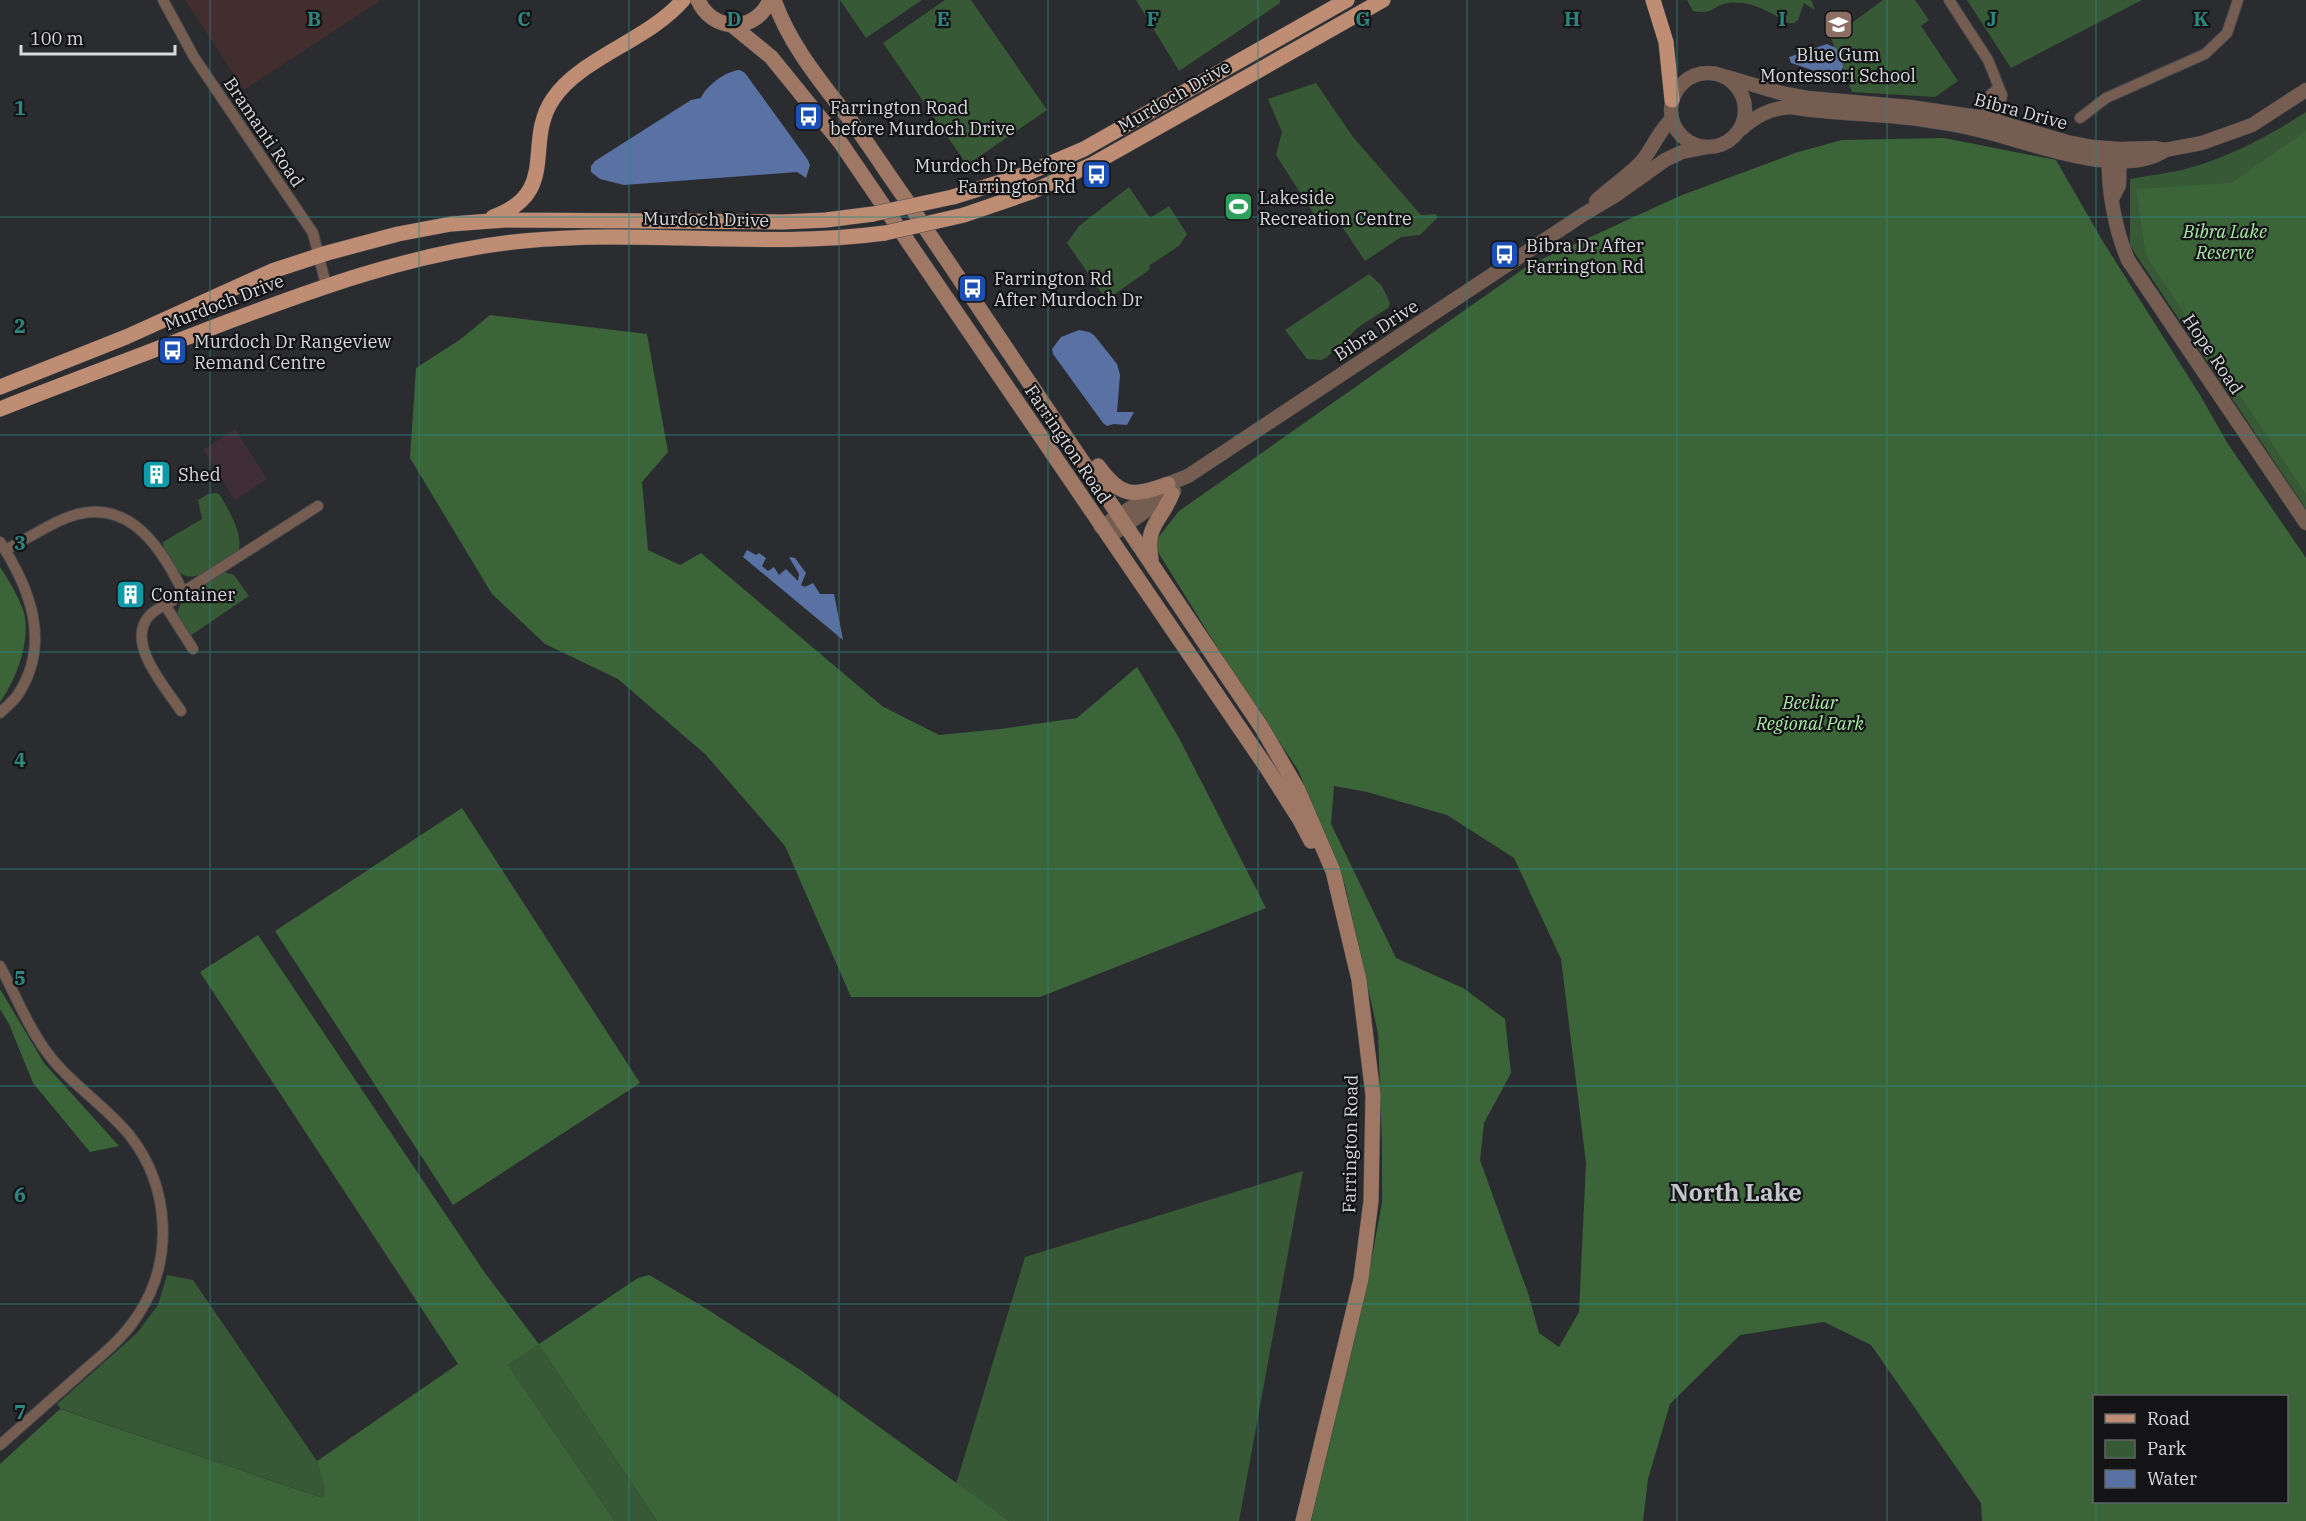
<svg xmlns="http://www.w3.org/2000/svg" width="2306" height="1521" viewBox="0 0 2306 1521" font-family="'IBM Plex Serif',serif">
<style>
.commercial{fill:#422d2f}
.industrial{fill:#3f2e37}
.green{fill:#375935}
.forest{fill:#3b6438;fill-rule:evenodd}
.water{fill:#5971a3}
.lines{fill:none;stroke-linecap:round;stroke-linejoin:round}
.minor-casing{stroke:#46484c;stroke-width:12}
.tertiary-casing{stroke:#46484c;stroke-width:15}
.secondary-casing{stroke:#46484c;stroke-width:16}
.primary-casing{stroke:#46484c;stroke-width:16}
.minor{stroke:#765d51;stroke-width:10}
.tertiary{stroke:#765d51;stroke-width:14}
.secondary{stroke:#9f7865;stroke-width:15}
.primary{stroke:#bf8d74;stroke-width:15}
.primary-bridge-casing{stroke:#46484c;stroke-width:16;stroke-linecap:butt}
.primary-bridge{stroke:#bf8d74;stroke-width:15}
.grid{fill:none;stroke:#2d857e;stroke-width:1.5;stroke-opacity:0.55}
.labels{text-anchor:middle;dominant-baseline:central;stroke-width:4.5;stroke-linejoin:round;paint-order:stroke}
.poi-label{font-size:18px;fill:#d8d9dc;stroke:#141416;text-anchor:start}
.street-label{font-size:18px;fill:#d8d9dc;stroke:#141416}
.park-label{font-size:18px;font-style:italic;fill:#abeca7;stroke:#141416}
.district-label{font-size:24px;font-weight:bold;fill:#c2c5ca;stroke:#141416}
.grid-label{font-size:20px;text-anchor:middle;font-weight:bold;fill:#2d857e;stroke:#141416;stroke-width:4.5;stroke-linejoin:round;paint-order:stroke}
</style>
<rect width="100%" height="100%" fill="#2a2c30"/>
<!-- commercial -->
<path class="commercial" d="M185,0H381L244,90Z"/>
<!-- industrial -->
<path class="industrial" d="M235,429L267,479L235,500L203,450Z"/>
<!-- green -->
<path class="green" d="M840,0H922L866,38Z
M945,0H971L1047,110L967,165L883,43Z
M1136,0H1280V3L1179,71Z
M1687,0H1811L1815,10L1804,3L1798,20L1794,23H1788C1769,12 1751,0 1728,3C1711,6 1714,15 1693,11Z
M1883,0H1915L1929,20L1921,26L1958,81L1935,97L1852,92L1831,38Z
M1967,0H2142L2011,68Z
M1316,83L1353,137L1421,215L1436,214L1437,218L1420,235L1401,237L1365,261L1333,213L1319,222L1276,155L1282,132L1268,99Z
M2306,112V509L2130,246V179C2148,175 2167,174 2185,169C2228,158 2269,136 2306,112Z
M1129,187L1150,218L1169,206L1187,234L1179,246L1150,265L1149,270L1109,298L1103,295L1067,243L1079,226Z
M1369,274L1382,286L1390,303L1388,308L1360,326L1326,358L1321,360L1307,359L1285,330Z
M215,493L219,494C227,506 248,541 236,555C232,559 224,562 220,565C202,575 186,586 171,563C167,556 163,551 163,542L202,519L198,500L208,494Z
M224,572L234,575L249,596L190,636L177,614C180,595 208,580 224,572Z
M1303,1171L1239,1521H1009L956,1484L1025,1257Z
M167,1275L193,1280L317,1461L324,1487L323,1498L61,1409L57,1404L137,1333L158,1305Z
M539,1345L657,1521H615L508,1365Z"/>
<!-- forest -->
<path class="forest" d="M2306,131V494L2146,256L2136,189L2231,183Z
M1944,138L2056,160L2102,240L2200,395L2228,444L2306,558V1521H1982L1981,1503L1871,1345L1824,1322L1740,1335L1670,1404L1648,1479L1643,1521H1311L1366,1288L1382,1203V1142L1378,1033L1345,885L1298,770L1230,668L1153,544L1179,511L1529,265L1682,195L1798,152L1842,140ZM1334,786L1367,792L1447,815L1514,858L1561,959L1586,1163L1579,1312L1559,1347L1539,1333L1529,1296L1480,1160L1484,1123L1511,1073L1505,1019L1463,988L1396,958L1331,824ZM2094,1396H2286V1502H2094Z
M490,315L647,334L668,452L642,482L648,550L680,565L701,553L882,706L939,735L1000,729L1077,718L1137,667L1179,738L1266,908L1040,997H851L785,846L705,754L618,679L545,644L492,594L410,458L416,368L461,339Z
M0,567C7,577 21,601 24,613C31,641 16,680 0,702Z
M462,808L640,1083L453,1205L275,931Z
M258,935L485,1273L539,1344L638,1278L649,1275L707,1309L802,1371L1009,1521H657L539,1345L508,1365L615,1521H0V1464L60,1409L323,1498L324,1487L317,1461L458,1364L200,972Z
M0,989L44,1063L119,1146L90,1152L33,1083L9,1024L0,1009Z"/>
<!-- water -->
<path class="water" d="M1827,44L1836,48L1843,66C1842,72 1838,75 1833,77L1791,63L1789,57Z
M740,70L745,73L808,160L810,165L806,178L797,172L624,185L600,179L591,172V166L595,161L691,100L701,98C706,86 725,71 740,70Z
M1079,330L1089,332L1094,335L1117,364L1120,375L1117,412H1134L1127,425L1114,424L1107,426L1103,423L1053,354L1052,349L1061,337Z
M747,550L756,555L759,553L766,558L762,566L768,571L774,567L779,575L786,569L798,581L799,574L789,557L795,558L806,573L801,585L805,587L813,583L820,594H834L843,640L743,557Z"/>
<g class="lines">
<defs>
<path id="minor" d="M163,0L194,57L313,233L326,285
M1949,0L1988,60L2002,95L1996,129
M2080,118L2106,98L2205,54L2227,33L2238,0
M1984,123L1991,94L1997,89
M0,542C30,588 51,642 19,693C14,701 6,707 0,713
M5,550C23,541 40,530 59,521C122,491 158,540 183,592C174,603 158,606 149,616C125,643 166,688 181,711
M183,592L318,506
M165,605L193,649
M0,966C17,998 30,1032 53,1060C76,1088 108,1108 131,1137C170,1188 174,1261 138,1315C123,1339 99,1357 78,1376C52,1399 26,1422 0,1445"/>
<path id="tertiary" d="M1671 110a37 37 0 1 1 74 0a37 37 0 1 1-74 0Z
M1727,77L1781,93L1808,98L1910,107L1985,118L2067,142L2093,147L2120,149L2154,148L2165,150L2202,143L2252,125L2306,90
M1741,129C1756,116 1770,108 1791,107C1837,115 1884,113 1931,121C1953,124 1977,129 1998,135C2040,147 2127,178 2165,150
M2109,153C2107,186 2115,230 2128,260L2306,523
M2113,197L2119,185L2120,152
M1596,201C1610,187 1629,176 1642,161C1653,148 1659,130 1672,119
M1101,527L1168,484L1188,476L1584,214L1616,195L1665,160L1682,152L1708,147
M1109,537L1174,491"/>
<path id="secondary" d="M698,0C712,32 755,34 770,0
M774,0C790,46 822,83 851,121C871,147 888,175 907,201L1262,728L1298,790L1333,871L1359,980L1373,1095L1371,1201L1361,1279L1303,1521
M733,26L771,57L840,142L1267,768L1300,820L1311,841
M1098,466C1121,498 1133,497 1168,484
M1151,559C1145,525 1160,523 1172,494"/>
<path id="primary" d="M1653,0L1666,42L1672,100
M953,197L1023,175L1084,149L1347,0
M964,215L1031,192L1093,164L1383,0
M493,217C561,192 523,143 553,99C580,58 649,40 683,0
M0,387L126,337L272,271L327,253L398,234L451,224L505,220L782,222L826,220L873,214
M0,409C68,382 137,357 206,330C309,291 412,252 523,241C643,229 765,249 885,233"/>
</defs>
<!-- minor casing -->
<use href="#minor" class="minor-casing"/>
<!-- tertiary casing -->
<use href="#tertiary" class="tertiary-casing"/>
<!-- secondary casing -->
<use href="#secondary" class="secondary-casing"/>
<!-- primary casing -->
<use href="#primary" class="primary-casing"/>
<!-- minor -->
<use href="#minor" class="minor"/>
<!-- tertiary -->
<use href="#tertiary" class="tertiary"/>
<!-- secondary -->
<use href="#secondary" class="secondary"/>
<!-- primary -->
<use href="#primary" class="primary"/>
<defs>
<path id="primary-bridge" d="M873,214L953,197
M885,233L964,215"/>
</defs>
<!-- primary-bridge casing -->
<use href="#primary-bridge" class="primary-bridge-casing"/>
<!-- primary-bridge -->
<use href="#primary-bridge" class="primary-bridge"/>
</g>
<!-- grid -->
<path class="grid" d="M210,0V1521M419,0V1521M629,0V1521M839,0V1521M1048,0V1521M1258,0V1521M1467,0V1521M1677,0V1521M1887,0V1521M2096,0V1396M0,217H2306M0,435H2306M0,652H2306M0,869H2306M0,1086H2306M0,1304H2306M2096,1502V1521"/>
<!-- icons -->
<defs>
<symbol id="school-square" viewBox="-11 -11 22 22"><rect x="-9" y="-9" width="18" height="18" rx="4" fill="#8d6e63" stroke="#141416"/><path d="M0-5L7-2L0 1L-7-2ZM-4 1L0 2.5L4 1V4Q0 6-4 4Z" fill="#fff"/></symbol>
<symbol id="bus-square" viewBox="-11 -11 22 22"><rect x="-9" y="-9" width="18" height="18" rx="4" fill="#1a4fb4" stroke="#141416"/><path d="M-5-6H5V4H4V6H2V4H-2V6H-4V4H-5ZM-3.5-4V0h7V-4ZM-3.5 1.2v1.5H-2V1.2ZM2 1.2v1.5H3.5V1.2Z" fill="#fff"/></symbol>
<symbol id="stadium-square" viewBox="-11 -11 22 22"><rect x="-9" y="-9" width="18" height="18" rx="4" fill="#2e9e5b" stroke="#141416"/><path d="M0-5a6.5 5 0 1 0 0 10a6.5 5 0 1 0 0-10ZM-3.5-1.8h7v3.6h-7Z" fill="#fff"/></symbol>
<symbol id="building-square" viewBox="-11 -11 22 22"><rect x="-9" y="-9" width="18" height="18" rx="4" fill="#0f9aa8" stroke="#141416"/><path d="M-4-6H4V6H1V3H-1V6H-4ZM-2.5-4.3h1.7v1.8h-1.7ZM.8-4.3h1.7v1.8H.8ZM-2.5-1h1.7V.8h-1.7ZM.8-1h1.7V.8H.8Z" fill="#fff"/></symbol>
</defs>
<g fill-rule="evenodd">
<use href="#school-square" x="1822" y="8" width="33" height="33"/>
<use href="#bus-square" x="792" y="100" width="33" height="33"/>
<use href="#bus-square" x="1080" y="158" width="33" height="33"/>
<use href="#stadium-square" x="1222" y="190" width="33" height="33"/>
<use href="#bus-square" x="1488" y="238" width="33" height="33"/>
<use href="#bus-square" x="956" y="272" width="33" height="33"/>
<use href="#bus-square" x="156" y="334" width="33" height="33"/>
<use href="#building-square" x="140" y="458" width="33" height="33"/>
<use href="#building-square" x="114" y="578" width="33" height="33"/>
</g>
<g class="labels">
<!-- poi labels -->
<g class="poi-label">
<text x="1838" y="54" text-anchor="middle">Blue Gum<tspan x="1838" dy="21">Montessori School</tspan></text>
<text x="830" y="107">Farrington Road<tspan x="830" dy="21">before Murdoch Drive</tspan></text>
<text x="1076" y="165" text-anchor="end">Murdoch Dr Before<tspan x="1076" dy="21">Farrington Rd</tspan></text>
<text x="1259" y="197">Lakeside<tspan x="1259" dy="21">Recreation Centre</tspan></text>
<text x="1526" y="245">Bibra Dr After<tspan x="1526" dy="21">Farrington Rd</tspan></text>
<text x="994" y="278">Farrington Rd<tspan x="994" dy="21">After Murdoch Dr</tspan></text>
<text x="194" y="341">Murdoch Dr Rangeview<tspan x="194" dy="21">Remand Centre</tspan></text>
<text x="178" y="474">Shed</text>
<text x="151" y="594">Container</text>
</g>
<!-- street labels -->
<g class="street-label">
<text transform="translate(1174 96) rotate(-30)">Murdoch Drive</text>
<text transform="translate(2021 111) rotate(15)">Bibra Drive</text>
<text transform="translate(264 132) rotate(56)">Bramanti Road</text>
<text transform="translate(706 219) rotate(1)">Murdoch Drive</text>
<text transform="translate(224 302) rotate(-21)">Murdoch Drive</text>
<text transform="translate(1376 330) rotate(-33)">Bibra Drive</text>
<text transform="translate(2213 354) rotate(56)">Hope Road</text>
<text transform="translate(1068 444) rotate(56)">Farrington Road</text>
<text transform="translate(1350 1144) rotate(-89)">Farrington Road</text>
</g>
<!-- park labels -->
<g class="park-label">
<text x="2225" y="231">Bibra Lake<tspan x="2225" dy="21">Reserve</tspan></text>
<text x="1810" y="702">Beeliar<tspan x="1810" dy="21">Regional Park</tspan></text>
</g>
<!-- district labels -->
<g class="district-label">
<text x="1736" y="1192">North Lake</text>
</g>
</g>
<g class="grid-label">
<text x="314" y="26">B</text>
<text x="524" y="26">C</text>
<text x="734" y="26">D</text>
<text x="943" y="26">E</text>
<text x="1153" y="26">F</text>
<text x="1363" y="26">G</text>
<text x="1572" y="26">H</text>
<text x="1782" y="26">I</text>
<text x="1992" y="26">J</text>
<text x="2201" y="26">K</text>
<text x="20" y="115">1</text>
<text x="20" y="333">2</text>
<text x="20" y="550">3</text>
<text x="20" y="767">4</text>
<text x="20" y="985">5</text>
<text x="20" y="1202">6</text>
<text x="20" y="1419">7</text>
</g>
<!-- legend -->
<rect x="2093" y="1395" width="195" height="108" fill="#141416" stroke="#626365" stroke-width="1.5"/>
<rect x="2105" y="1414" width="30" height="9" fill="#bf8d74" stroke="#626365" stroke-width="1.5"/>
<text x="2147" y="1425" font-size="18" fill="#d8d9dc">Road</text>
<rect x="2105" y="1440" width="30" height="18" fill="#375935" stroke="#626365" stroke-width="1.5"/>
<text x="2147" y="1455" font-size="18" fill="#d8d9dc">Park</text>
<rect x="2105" y="1470" width="30" height="18" fill="#5971a3" stroke="#626365" stroke-width="1.5"/>
<text x="2147" y="1485" font-size="18" fill="#d8d9dc">Water</text>
<!-- scale -->
<path d="M21 45v9h154v-9" fill="none" stroke="#d8d9dc" stroke-width="3"/>
<text x="30" y="45" font-size="18" fill="#d8d9dc" stroke="#141416" stroke-width="4.5" paint-order="stroke">100 m</text>
</svg>
